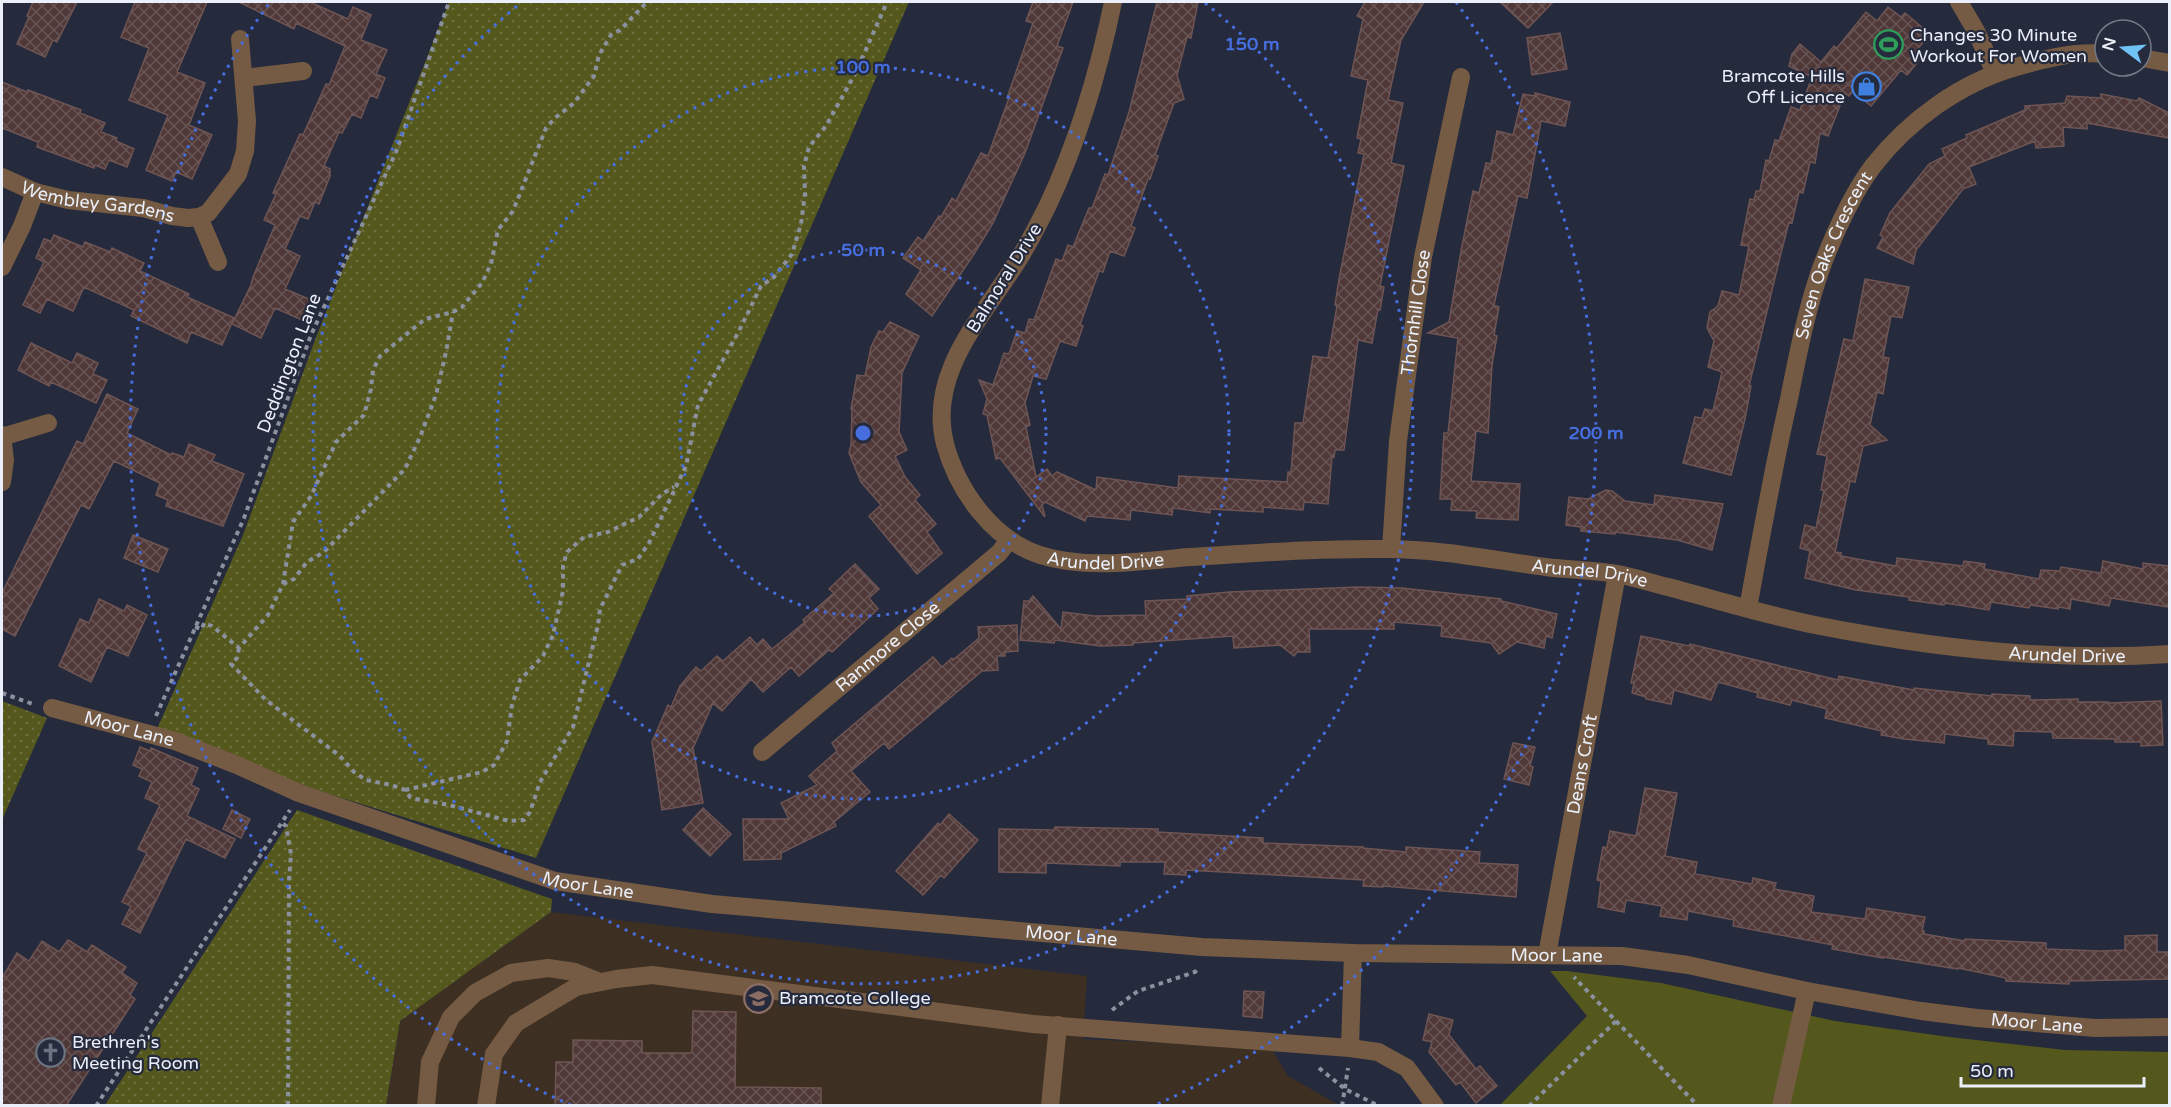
<svg xmlns="http://www.w3.org/2000/svg" width="2171" height="1107" viewBox="0 0 2171 1107" font-family="'Varela Round',sans-serif">
<style>
.industrial{fill:#3e2f23}
.grass{fill:url(#grass-dots)}
.park{fill:#55581d}
.building{fill:url(#building-cross-hatch);stroke:#6e5554;stroke-width:1.5}
.lines{fill:none;stroke-linecap:round;stroke-linejoin:round}
.path{stroke:#8c919f;stroke-width:4;stroke-dasharray:4.5 4.5;stroke-linecap:butt}
.minor{stroke:#755b43;stroke-width:18}
.ring{fill:none;stroke:#466edf;stroke-width:3;stroke-dasharray:3 6}
.labels{text-anchor:middle;dominant-baseline:central;stroke-width:4.5;stroke-linejoin:round;paint-order:stroke}
.poi-label{font-size:18px;fill:#eaeffa;stroke:#252a3c;text-anchor:start}
.street-label{font-size:18px;fill:#eaeffa;stroke:#252a3c}
.centre{fill:#466edf;stroke:#252a3c;stroke-width:3}
.ring-label{font-size:18px;text-anchor:middle;font-weight:bold;fill:#466edf;stroke:#252a3c;stroke-width:4.5;stroke-linejoin:round;paint-order:stroke}
</style>
<defs>
<pattern id="grass-dots" width="8" height="8" patternUnits="userSpaceOnUse" patternTransform="scale(1.5)"><rect width="8" height="8" fill="#55581d"/><path d="M2 2h.1M6 6h.1" fill="none" stroke="#6e703f" stroke-width="1.8" stroke-linecap="round"/></pattern>
<pattern id="building-cross-hatch" width="8" height="8" patternUnits="userSpaceOnUse" patternTransform="scale(1.5)"><rect width="8" height="8" fill="#4f3837"/><path d="M0 0l8 8M0 8l8-8" fill="none" stroke="#685555"/></pattern>
</defs>
<rect width="100%" height="100%" fill="#252a3c"/>
<!-- industrial -->
<path class="industrial" d="M551,912L1087,976L1083,1039L1271,1048L1288,1076L1339,1105L386,1106L400,1021Z"/>
<!-- grass -->
<path class="grass" d="M449,2H909L536,858L303,786L157,729L243,535L315,340Z
M2,701L47,718L2,820Z
M297,810L552,899L551,912L400,1021L386,1105H105Z"/>
<!-- park -->
<path class="park" d="M1550,971H1567L1661,983L1835,1021L1949,1037L2065,1050L2169,1052V1105L1499,1106L1587,1016Z"/>
<!-- building -->
<path class="building" d="M33,2H77L57,42L53,40L45,57L17,44L29,17L27,16Z
M135,2H207L177,72L205,83L189,125L212,135L192,179L176,172L172,181L146,170L168,115L129,100L149,48L121,37Z
M239,2H310L348,19L353,7L371,15L361,40L387,50L376,74L385,78L377,98L370,95L361,118L352,114L342,133L339,132L324,166L330,169V176L319,204L315,202L308,219L300,216L285,249L300,256L285,289L311,300L302,320L275,308L261,338L232,324L251,285L253,277L275,225L264,220L276,194L273,193L300,134L303,135L326,84L329,85L345,46L296,23L294,29Z
M1033,2H1073L1057,46L1063,48L1025,153L993,223L974,254L932,316L906,294L921,270L903,258L918,237L923,241L939,216L941,217L952,198L956,201L981,153L988,156L1009,98H1007L1033,23L1026,21Z
M1157,2H1198L1191,38L1187,37L1177,75L1184,99L1174,103L1155,155L1158,156L1150,179H1148L1131,226L1135,228L1124,256L1110,251L1103,272L1099,271L1080,325L1083,326L1076,346L1060,341L1046,379L1033,376L1025,403L1030,425L1026,427L1036,477L1047,469L1052,476L1057,472L1096,490L1097,477L1178,488L1179,476L1287,482L1288,472H1291L1295,423H1303L1313,356L1328,358L1337,306L1335,305L1339,279L1364,154L1358,153L1361,139L1357,138L1368,80L1351,76L1363,19L1357,16L1365,2H1424L1401,40L1388,100L1403,103L1391,163L1404,166L1380,286L1384,287L1380,310L1378,309L1372,343L1358,340L1344,450H1335L1334,457L1332,456L1328,504L1304,502L1303,510L1263,507V512L1210,509V513L1173,508L1172,515L1131,510L1130,520L1087,516L1085,521L1045,502L1042,505L1045,517L1000,458L996,459L987,415L983,414L987,399L979,380L993,385L1004,353L1009,354L1017,331L1025,333L1029,319L1034,320L1056,259L1062,261L1068,245L1073,247L1089,208H1092L1105,174L1108,175L1129,112Z
M1500,2H1553L1528,28Z
M1888,7L1901,17L1905,13L1930,34L1915,52L1922,57L1907,75L1901,70L1871,106L1853,91L1849,96L1845,93L1828,136L1820,133L1815,163L1810,162L1803,193L1799,192L1792,223L1789,222L1781,253L1749,386H1751L1745,419L1731,475L1683,463L1695,417L1702,418L1705,409L1713,411L1722,372L1708,367L1714,341L1707,328L1710,312L1718,306L1722,291L1739,295L1749,246L1741,245L1750,199L1754,200L1756,191H1760L1766,160L1769,161L1775,140L1779,141L1791,107L1800,110L1812,77L1789,66L1792,54L1800,44L1821,62L1834,46L1837,48L1866,12L1877,21Z
M1560,33L1567,69L1532,75L1527,38Z
M2,82L27,92L28,90L81,110L80,113L105,123L101,132L117,138L116,141L134,149L127,167L109,160L105,169L95,165L94,168L37,147L38,142L2,128Z
M1535,93L1570,102L1565,126L1541,121L1527,198L1518,196L1494,305L1499,307L1494,335L1497,336L1492,365L1488,433L1476,431L1471,481L1520,484L1518,520L1476,518L1477,511L1451,510L1452,499H1440L1444,433H1448L1458,338L1428,333L1449,322L1461,251L1473,191L1479,193L1486,163L1491,164L1497,131L1513,135L1523,94L1535,96Z
M2101,94L2137,101L2139,98L2169,113V138L2087,123V129L2063,127L2064,146L2036,148L2035,141L1969,167L1976,184L1963,189L1916,250L1913,264L1877,248L1883,237L1880,235L1890,213L1929,164L1945,156L1942,149L1967,138L1966,135L2025,110V106L2065,103L2067,96L2101,98Z
M54,235L83,247L85,242L110,252L112,248L144,263L140,271L189,294L187,297L234,318L222,345L191,332L187,343L131,316L134,310L84,287L73,311L47,299L40,313L23,305L44,262L36,258L44,239L51,241Z
M1865,279L1909,287L1902,318L1891,316L1883,357L1889,358L1883,394L1877,392L1870,425L1887,440L1863,446L1855,482L1850,481L1835,552L1841,553V556L1896,566L1897,558L1963,566L1964,561L1985,564L1984,569L2039,579L2041,570L2060,571L2061,567L2101,573L2103,561L2143,569V563L2169,566V607L2111,598L2109,606L2071,599L2070,609L2059,607L2058,609L2030,605L2029,608L1991,602L1989,610L1945,603L1944,605L1909,600V597L1856,590L1805,578L1810,551L1800,548L1805,525L1816,528L1824,490H1821L1827,456L1817,454L1844,339L1853,341Z
M890,322L919,336L902,373L899,432L907,450L895,456L905,477L920,495L915,500L936,524L927,532L942,553L917,574L869,516L881,505L861,482L849,453L851,445L852,409H851L857,375L865,376L871,347L879,331L883,332Z
M31,343L72,363L77,353L98,363L93,374L107,380L96,403L51,382L49,386L18,370Z
M107,394L138,409L127,433L171,455L172,453L184,457L189,444L215,455L212,461L244,474L223,526L166,506L168,500L156,495L160,483L114,461L89,509L81,505L15,636L2,629V593L77,441L83,444Z
M1606,490L1612,491L1625,501L1654,505L1655,495L1723,504L1712,550L1677,540L1615,532V534L1581,531V527L1566,525L1569,497L1588,499Z
M133,535L168,549L158,572L124,558Z
M855,564L879,589L869,598L878,609L832,652L829,650L799,676L791,667L763,692L751,679L722,711L713,703L693,748L703,803L662,810L652,742L668,705L671,707L680,686L696,667L701,671L717,656L723,661L750,637L757,645L763,639L772,649L805,622L803,620L834,593L829,589Z
M1358,587L1402,588L1501,599V601L1557,614L1552,638L1546,636L1544,648L1517,642L1499,654L1491,643L1441,636L1442,626L1394,622V629H1309L1310,652H1297L1294,656L1280,645L1234,648L1233,636L1133,643V645L1100,646L1055,640L1054,643L1020,640L1024,601H1029L1033,596L1061,629L1063,612L1095,616L1146,615L1145,601L1187,599V596L1229,592Z
M99,599L124,611L127,605L147,615L128,656L107,647L91,682L59,666L80,619L89,623Z
M1017,625L1018,651L1005,652V656H997L998,670L982,671L889,749L884,743L851,771L870,792L834,822L836,826L781,853V859L744,860L743,819H789L781,803L817,785L809,776L837,751L832,743L933,657L942,667L952,658L953,660L979,638L978,627Z
M1641,636L1689,646L1690,644L1838,680L1839,676L1914,690V688L1992,696V694L2030,696V700L2078,699V702H2108V703L2161,701L2163,745L2141,746V742H2115V739L2053,738L2052,732L2014,731L2013,746L1988,744V739L1945,734L1944,743L1904,739L1881,735L1882,731L1825,718L1827,709L1792,700L1790,705L1757,697L1758,693L1718,682L1711,700L1674,690L1671,704L1646,699V697L1632,693L1634,683H1631Z
M1513,743L1535,747L1530,766L1533,767L1529,785L1504,779Z
M140,747L150,751L151,748L198,768L191,785L199,789L187,816L235,839L225,858L186,839L140,933L122,924L131,906L122,902L147,853L138,849L160,805L145,798L152,782L139,776L142,769L133,765Z
M1645,788L1677,793L1665,856L1697,862L1695,874L1752,884L1753,878L1776,883L1774,889L1814,896L1811,912L1865,919L1867,908L1925,917L1922,931H1924V934L1965,941V939L2046,943V949L2100,951L2125,950V936L2157,935V952H2169V979L2069,981V984L2006,981V978L1958,968V969L1883,957V958L1832,949L1833,945L1733,926L1734,920L1688,911L1687,920L1660,916L1662,906L1626,900L1624,912L1598,907L1601,881L1597,880L1603,847L1607,848L1610,831L1636,836Z
M703,808L731,834L710,856L683,830Z
M232,810L250,819L241,838L223,829Z
M949,814L978,840L944,878L941,875L923,895L896,871L938,823L940,825Z
M1055,827L1158,829V832L1263,838V843L1363,847V848L1406,852V847L1480,852L1479,863L1518,865L1516,897L1383,886V887L1363,886L1364,880L1186,870V875L1164,874L1165,862H1120V866L1046,863V873L999,872V829L1054,830Z
M68,940L87,952L92,945L126,967L122,973L137,983L130,995L135,999L66,1106H2V978L17,953L29,961L42,941L59,952Z
M1244,991L1264,992L1262,1018L1243,1016Z
M693,1011L736,1012L735,1087L821,1088V1106H555L556,1062H573V1040L642,1041V1053H692Z
M1429,1014L1453,1020L1449,1035L1476,1069L1480,1066L1497,1086L1476,1103L1460,1082L1456,1085L1429,1052L1432,1042L1423,1040Z"/>
<g class="lines">
<!-- path -->
<path class="path" d="M283,584L294,579L307,562L324,552L405,469L420,437L436,395L446,352L453,312
M195,627L202,629L204,623L212,626L239,648L268,615L283,584L293,522L311,496L336,442L364,415L371,389L373,370L380,356L425,319L453,312L462,307L482,283L491,264L498,230L513,211L546,128L555,118L574,103L594,76L599,55L611,35L620,30L647,2
M239,648L237,658L231,664L266,700L340,756L354,772L366,780L391,785L405,790L410,797L416,799L449,805L509,821L524,820L530,812L540,782L573,727L598,625L600,609L622,565L638,559L649,543L686,466L698,405L739,331L761,286L774,277L792,254L801,224L805,194L804,166L809,147L826,126L856,72L887,2
M2,693L33,704
M156,716L244,518L311,335L396,152L449,2
M405,790L482,772L494,765L507,741L512,705L520,680L543,656L553,635L563,591V566L567,552L584,537L608,532L639,517L662,494L674,487
M283,824L286,826L291,854L289,880L288,1106
M1112,1010L1138,991L1195,972L1199,968
M1616,1021L1698,1106
M1319,1068L1345,1089L1379,1106
M96,1106L290,810
M1342,1106L1348,1068
M1529,1106L1616,1021L1574,977"/>
<!-- minor -->
<g class="minor">
<path id="s1" d="M1113,2C1099,70 1078,141 1048,205C1040,221 1032,237 1023,252C989,311 926,369 945,444C958,491 992,539 1040,555C1087,570 1142,561 1190,557C1256,553 1321,548 1386,549C1440,549 1493,560 1546,567C1569,570 1593,570 1617,574C1634,577 1651,583 1668,587C1717,600 1766,615 1815,625C1931,648 2051,662 2170,654"/>
<path d="M1959,2L1976,31L1995,73"/>
<path d="M2141,58L2170,63"/>
<path d="M245,78L303,71"/>
<path id="s2" d="M2,177L35,192L68,200L143,208L172,216L188,218L199,217L208,213L238,174L245,151L247,121L240,39"/>
<path d="M199,217L218,262"/>
<path d="M2,267L22,226L35,192"/>
<path d="M2,435L5,460L2,482"/>
<path d="M2,437L48,423"/>
<path id="s3" d="M1391,549L1398,441L1423,257L1461,77"/>
<path id="s4" d="M1748,608C1761,538 1773,468 1789,399C1798,354 1807,306 1823,263C1836,230 1852,194 1873,166C1909,120 1960,83 2016,67C2044,59 2075,51 2105,54"/>
<path id="s5" d="M52,708L175,741L237,765L299,793L555,881L712,904L1202,947L1353,953L1622,956L1688,965L1807,991L1921,1011L1977,1018L2095,1028L2170,1027"/>
<path id="s6" d="M762,752L999,553L1009,540"/>
<path id="s7" d="M1547,955L1617,574"/>
<path d="M1350,1048L1378,1052L1407,1068L1435,1106"/>
<path d="M426,1106L430,1062L451,1017L475,993L511,973L548,968L575,972L600,982"/>
<path d="M486,1106L494,1054L516,1023L576,987L616,979L652,975L1033,1024L1350,1048L1353,953"/>
<path d="M1050,1106L1058,1025"/>
<path d="M1781,1106L1807,991"/>
</g>
</g>
<!-- distance rings -->
<g class="ring">
<circle cx="863" cy="433" r="183"/>
<circle cx="863" cy="433" r="366"/>
<path d="M1205 3A550 550 0 1 1 521 3"/>
<path d="M571 1105A733 733 0 0 1 270 2M1456 2A733 733 0 0 1 1155 1105"/>
</g>
<!-- icons -->
<defs>
<symbol id="stadium-ring" viewBox="-11 -11 22 22"><circle r="9.5" fill="#252a3c" stroke="#2e9e5b" stroke-width="1.5"/><path d="M0-5a6.5 5 0 1 0 0 10a6.5 5 0 1 0 0-10ZM-3.5-1.8h7v3.6h-7Z" fill="#2e9e5b"/></symbol>
<symbol id="shop-ring" viewBox="-11 -11 22 22"><circle r="9.5" fill="#252a3c" stroke="#3f7fe0" stroke-width="1.5"/><path d="M-5-2.5h2.3a2.7 3.5 0 0 1 5.4 0H5L5.5 6h-11ZM-1.5-2.5h3a1.5 2.3 0 0 0-3 0Z" fill="#3f7fe0"/></symbol>
<symbol id="school-ring" viewBox="-11 -11 22 22"><circle r="9.5" fill="#252a3c" stroke="#8d6e63" stroke-width="1.5"/><path d="M0-5L7-2L0 1L-7-2ZM-4 1L0 2.5L4 1V4Q0 6-4 4Z" fill="#8d6e63"/></symbol>
<symbol id="church-ring" viewBox="-11 -11 22 22"><circle r="9.5" fill="#252a3c" stroke="#6b7280" stroke-width="1.5"/><path d="M-1.2-6h2.4v3.5h3.3v2.4h-3.3V6h-2.4V-.1h-3.3v-2.4h3.3Z" fill="#6b7280"/></symbol>
</defs>
<g fill-rule="evenodd">
<use href="#stadium-ring" x="1872" y="28" width="33" height="33"/>
<use href="#shop-ring" x="1850" y="70" width="33" height="33"/>
<use href="#school-ring" x="742" y="982" width="33" height="33"/>
<use href="#church-ring" x="34" y="1036" width="33" height="33"/>
</g>
<g class="labels">
<!-- poi labels -->
<g class="poi-label">
<text x="1910" y="35">Changes 30 Minute<tspan x="1910" dy="21">Workout For Women</tspan></text>
<text x="1845" y="76" text-anchor="end">Bramcote Hills<tspan x="1845" dy="21">Off Licence</tspan></text>
<text x="779" y="998">Bramcote College</text>
<text x="72" y="1042">Brethren's<tspan x="72" dy="21">Meeting Room</tspan></text>
</g>
<!-- street labels -->
<g class="street-label">
<text stroke="none"><textPath href="#s2" startOffset="100">Wembley Gardens</textPath></text>
<text stroke="none"><textPath href="#s4" startOffset="364">Seven Oaks Crescent</textPath></text>
<text transform="translate(1004 278) rotate(-58)">Balmoral Drive</text>
<text stroke="none"><textPath href="#s3" startOffset="238">Thornhill Close</textPath></text>
<text transform="translate(289 363) rotate(-69)">Deddington Lane</text>
<text stroke="none"><textPath href="#s1" startOffset="699">Arundel Drive</textPath></text>
<text stroke="none"><textPath href="#s1" startOffset="1185">Arundel Drive</textPath></text>
<text stroke="none"><textPath href="#s6" startOffset="164">Ranmore Close</textPath></text>
<text stroke="none"><textPath href="#s1" startOffset="1671">Arundel Drive</textPath></text>
<text stroke="none"><textPath href="#s5" startOffset="80">Moor Lane</textPath></text>
<text stroke="none"><textPath href="#s7" startOffset="194">Deans Croft</textPath></text>
<text stroke="none"><textPath href="#s5" startOffset="566">Moor Lane</textPath></text>
<text stroke="none"><textPath href="#s5" startOffset="1052">Moor Lane</textPath></text>
<text stroke="none"><textPath href="#s5" startOffset="1538">Moor Lane</textPath></text>
<text stroke="none"><textPath href="#s5" startOffset="2024">Moor Lane</textPath></text>
</g>
</g>
<circle cx="863" cy="433" r="9" class="centre"/>
<g class="ring-label">
<text x="1252" y="50">150 m</text>
<text x="863" y="73">100 m</text>
<text x="863" y="256">50 m</text>
<text x="1596" y="439">200 m</text>
</g>
<!-- border -->
<rect width="2171" height="1107" fill="none" stroke="#eaeffa" stroke-width="6"/>
<!-- north arrow -->
<g transform="translate(2123 48) rotate(286)"><circle r="28" fill="#252a3c" stroke="#747988" stroke-width="1.5"/>
<path d="M0-4.5L10 22L0 15L-10 22Z" fill="#70c2f4"/>
<text y="-9" font-size="16" font-weight="bold" text-anchor="middle" fill="#eaeffa">N</text>
</g>
<!-- scale -->
<path d="M1961 1077v9h183v-9" fill="none" stroke="#eaeffa" stroke-width="3"/>
<text x="1970" y="1077" font-size="18" fill="#eaeffa" stroke="#252a3c" stroke-width="4.5" paint-order="stroke">50 m</text>
</svg>
